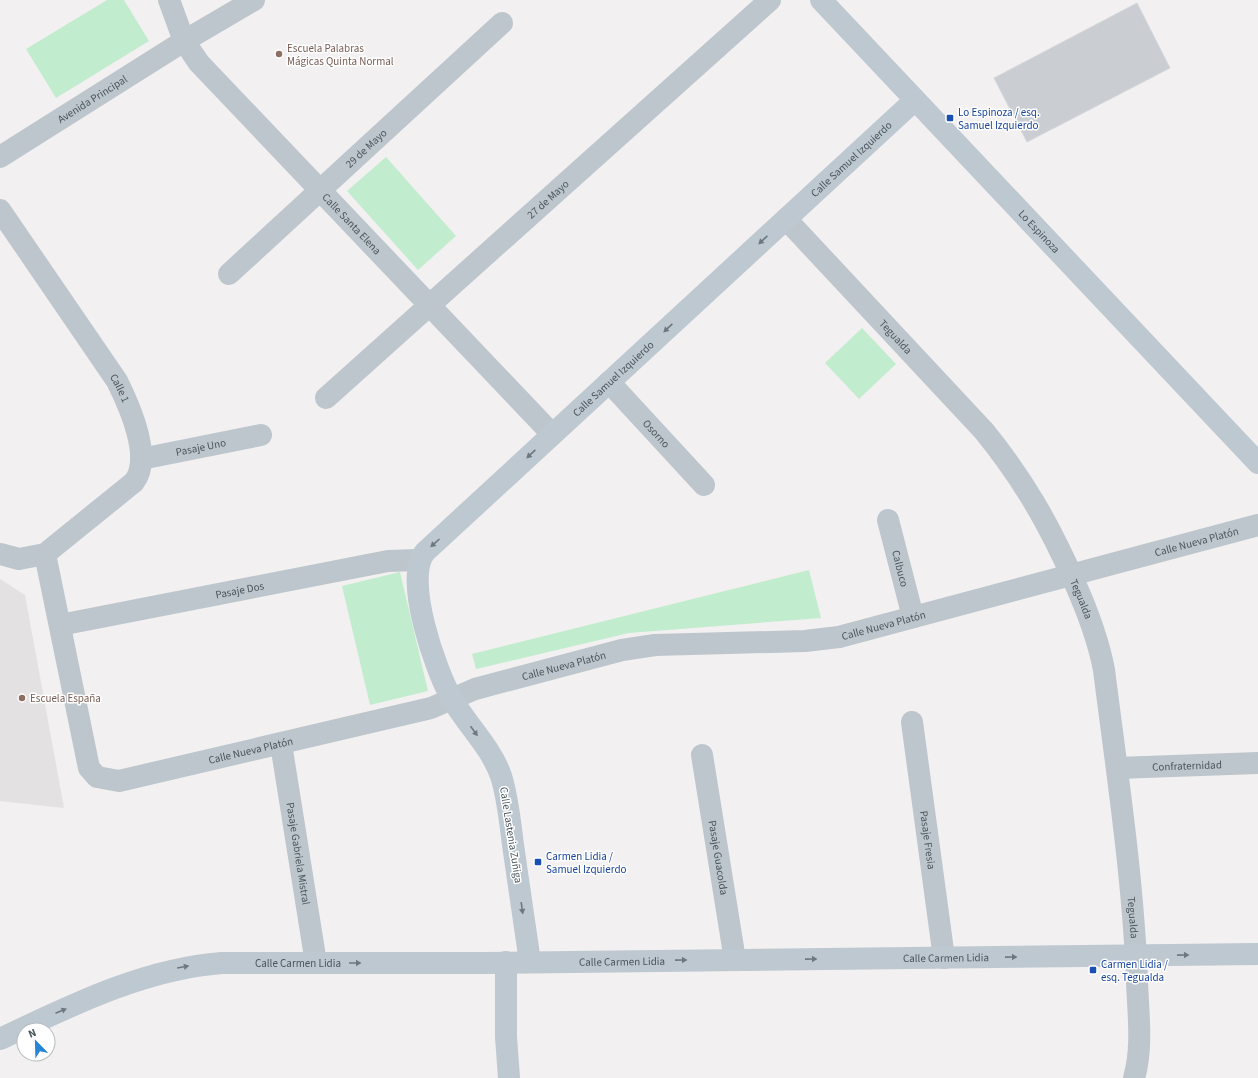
<svg xmlns="http://www.w3.org/2000/svg" width="1258" height="1078" viewBox="0 0 1258 1078" font-family="'Source Sans 3',sans-serif">
<style>
.education{fill:#e3e1e2}
.green{fill:#c2ecce}
.building{fill:#caced2;stroke:#d4d7db}
.lines{fill:none;stroke-linecap:round;stroke-linejoin:round}
.street{stroke:#bdc6cc;stroke-width:22}
.secondary{stroke:#bdc8d0;stroke-width:22}
.oneway{fill:#6c787f}
.education-dot{fill:#8d6e63;stroke:#fff;stroke-width:1.5}
.transit-dot{fill:#1a4fb4;stroke:#fff;stroke-width:1.5}
.labels{text-anchor:middle;dominant-baseline:central;stroke-width:3;stroke-linejoin:round;paint-order:stroke}
.education-label{font-size:11px;fill:#785e54;stroke:#fff;text-anchor:start}
.street-label{font-size:11px;fill:#49555c;stroke:#fff}
.transit-label{font-size:11px;fill:#164399;stroke:#fff;text-anchor:start}
</style>
<rect width="100%" height="100%" fill="#f2f0f0"/>
<!-- education -->
<path class="education" d="M0,579L25,595L64,808L0,801Z"/>
<!-- green -->
<path class="green" d="M107,0H124L149,41L56,98L26,49Z
M386,157L456,236L418,270L347,191Z
M862,328L896,364L859,399L825,363Z
M809,570L821,618L629,633L476,669L472,654Z
M400,572L428,691L370,705L342,586Z"/>
<!-- building -->
<path class="building" d="M1137,3L1170,68L1027,142L994,78Z"/>
<g class="lines">
<!-- street -->
<g class="street">
<path id="s1" d="M169,0L184,41L199,63L552,434"/>
<path id="s2" d="M0,157L184,41L254,0"/>
<path id="s3" d="M0,210L117,381C129,405 153,458 134,482L45,554L19,559L0,554"/>
<path id="s4" d="M786,219L984,431C1023,479 1049,524 1074,581C1087,610 1098,638 1104,670C1117,773 1133,877 1137,981C1138,1013 1143,1047 1134,1078"/>
<path id="s5" d="M229,274L502,23"/>
<path id="s6" d="M609,382L704,485"/>
<path id="s7" d="M326,398L770,0"/>
<path id="s8" d="M141,459L261,435"/>
<path id="s9" d="M888,520L913,617"/>
<path id="s10" d="M45,554L89,768L97,777L119,781L431,708L475,689L622,650L655,645L805,641L839,637L1258,525"/>
<path id="s11" d="M60,625L388,561L419,560"/>
<path id="s12" d="M912,722L944,958"/>
<path id="s13" d="M281,744L316,963"/>
<path id="s14" d="M702,755L735,960"/>
<path id="s15" d="M1117,768L1258,763"/>
</g>
<!-- secondary -->
<g class="secondary">
<path id="s16" d="M821,0L1258,463"/>
<path d="M506,962V1037L509,1078"/>
<path id="s17" d="M530,962C524,923 519,884 513,845C510,822 508,798 501,776C491,747 467,725 452,699C436,672 403,578 425,552L915,100"/>
<path id="s18" d="M0,1039C70,1006 143,969 222,963H482L1258,954"/>
</g>
</g>
<!-- one-way arrows -->
<defs><path id="oneway-solid" d="M-6-.8H1V-3.2L6.5 0L1 3.2V.8H-6Z"/></defs>
<g class="oneway">
<use href="#oneway-solid" transform="translate(763 240) rotate(137)"/>
<use href="#oneway-solid" transform="translate(668 328) rotate(137)"/>
<use href="#oneway-solid" transform="translate(531 454) rotate(137)"/>
<use href="#oneway-solid" transform="translate(435 543) rotate(138)"/>
<use href="#oneway-solid" transform="translate(474 731) rotate(54)"/>
<use href="#oneway-solid" transform="translate(522 908) rotate(82)"/>
<use href="#oneway-solid" transform="translate(1183 955) rotate(-1)"/>
<use href="#oneway-solid" transform="translate(1011 957) rotate(-1)"/>
<use href="#oneway-solid" transform="translate(811 959) rotate(-1)"/>
<use href="#oneway-solid" transform="translate(681 960) rotate(-1)"/>
<use href="#oneway-solid" transform="translate(355 963)"/>
<use href="#oneway-solid" transform="translate(183 967) rotate(-10)"/>
<use href="#oneway-solid" transform="translate(61 1011) rotate(-23)"/>
</g>
<!-- markers -->
<g class="education-dot">
<circle cx="279" cy="54" r="4"/>
<circle cx="22" cy="698" r="4"/>
</g>
<g class="transit-dot">
<rect x="946" y="114" width="8" height="8" rx="2"/>
<rect x="534" y="858" width="8" height="8" rx="2"/>
<rect x="1089" y="966" width="8" height="8" rx="2"/>
</g>
<g class="labels">
<!-- education labels -->
<g class="education-label">
<text x="287" y="48">Escuela Palabras<tspan x="287" dy="13">Mágicas Quinta Normal</tspan></text>
<text x="30" y="698">Escuela España</text>
</g>
<!-- street labels -->
<g class="street-label">
<text stroke="none"><textPath href="#s2" startOffset="109">Avenida Principal</textPath></text>
<text stroke="none"><textPath href="#s5" startOffset="186">29 de Mayo</textPath></text>
<text stroke="none"><textPath href="#s17" startOffset="1014">Calle Samuel Izquierdo</textPath></text>
<text stroke="none"><textPath href="#s7" startOffset="298">27 de Mayo</textPath></text>
<text stroke="none"><textPath href="#s1" startOffset="292">Calle Santa Elena</textPath></text>
<text stroke="none"><textPath href="#s16" startOffset="318">Lo Espinoza</textPath></text>
<text stroke="none"><textPath href="#s4" startOffset="161">Tegualda</textPath></text>
<text stroke="none"><textPath href="#s17" startOffset="690">Calle Samuel Izquierdo</textPath></text>
<text stroke="none"><textPath href="#s3" startOffset="215">Calle 1</textPath></text>
<text stroke="none"><textPath href="#s6" startOffset="70">Osorno</textPath></text>
<text stroke="none"><textPath href="#s8" startOffset="61">Pasaje Uno</textPath></text>
<text stroke="none"><textPath href="#s10" startOffset="1361">Calle Nueva Platón</textPath></text>
<text stroke="none"><textPath href="#s9" startOffset="50">Calbuco</textPath></text>
<text stroke="none"><textPath href="#s11" startOffset="183">Pasaje Dos</textPath></text>
<text stroke="none"><textPath href="#s4" startOffset="485">Tegualda</textPath></text>
<text stroke="none"><textPath href="#s10" startOffset="1037">Calle Nueva Platón</textPath></text>
<text stroke="none"><textPath href="#s10" startOffset="713">Calle Nueva Platón</textPath></text>
<text stroke="none"><textPath href="#s10" startOffset="388">Calle Nueva Platón</textPath></text>
<text stroke="none"><textPath href="#s15" startOffset="70">Confraternidad</textPath></text>
<text transform="translate(511 835) rotate(81)">Calle Lastenia Zuñiga</text>
<text stroke="none"><textPath href="#s12" startOffset="119">Pasaje Fresia</textPath></text>
<text stroke="none"><textPath href="#s13" startOffset="111">Pasaje Gabriela Mistral</textPath></text>
<text stroke="none"><textPath href="#s14" startOffset="104">Pasaje Guacolda</textPath></text>
<text stroke="none"><textPath href="#s4" startOffset="809">Tegualda</textPath></text>
<text stroke="none"><textPath href="#s18" startOffset="960">Calle Carmen Lidia</textPath></text>
<text stroke="none"><textPath href="#s18" startOffset="636">Calle Carmen Lidia</textPath></text>
<text stroke="none"><textPath href="#s18" startOffset="312">Calle Carmen Lidia</textPath></text>
</g>
<!-- transit labels -->
<g class="transit-label">
<text x="958" y="112">Lo Espinoza / esq.<tspan x="958" dy="13">Samuel Izquierdo</tspan></text>
<text x="546" y="856">Carmen Lidia /<tspan x="546" dy="13">Samuel Izquierdo</tspan></text>
<text x="1101" y="964">Carmen Lidia /<tspan x="1101" dy="13">esq. Tegualda</tspan></text>
</g>
</g>
<!-- north arrow -->
<g transform="translate(36 1042) rotate(337)"><circle r="19" fill="#ffffff" stroke="#b6bbbe"/>
<path d="M0-3L7 15L0 10L-7 15Z" fill="#2685d6"/>
<text y="-6" font-size="11" font-weight="bold" text-anchor="middle" fill="#49555c">N</text>
</g>
</svg>
